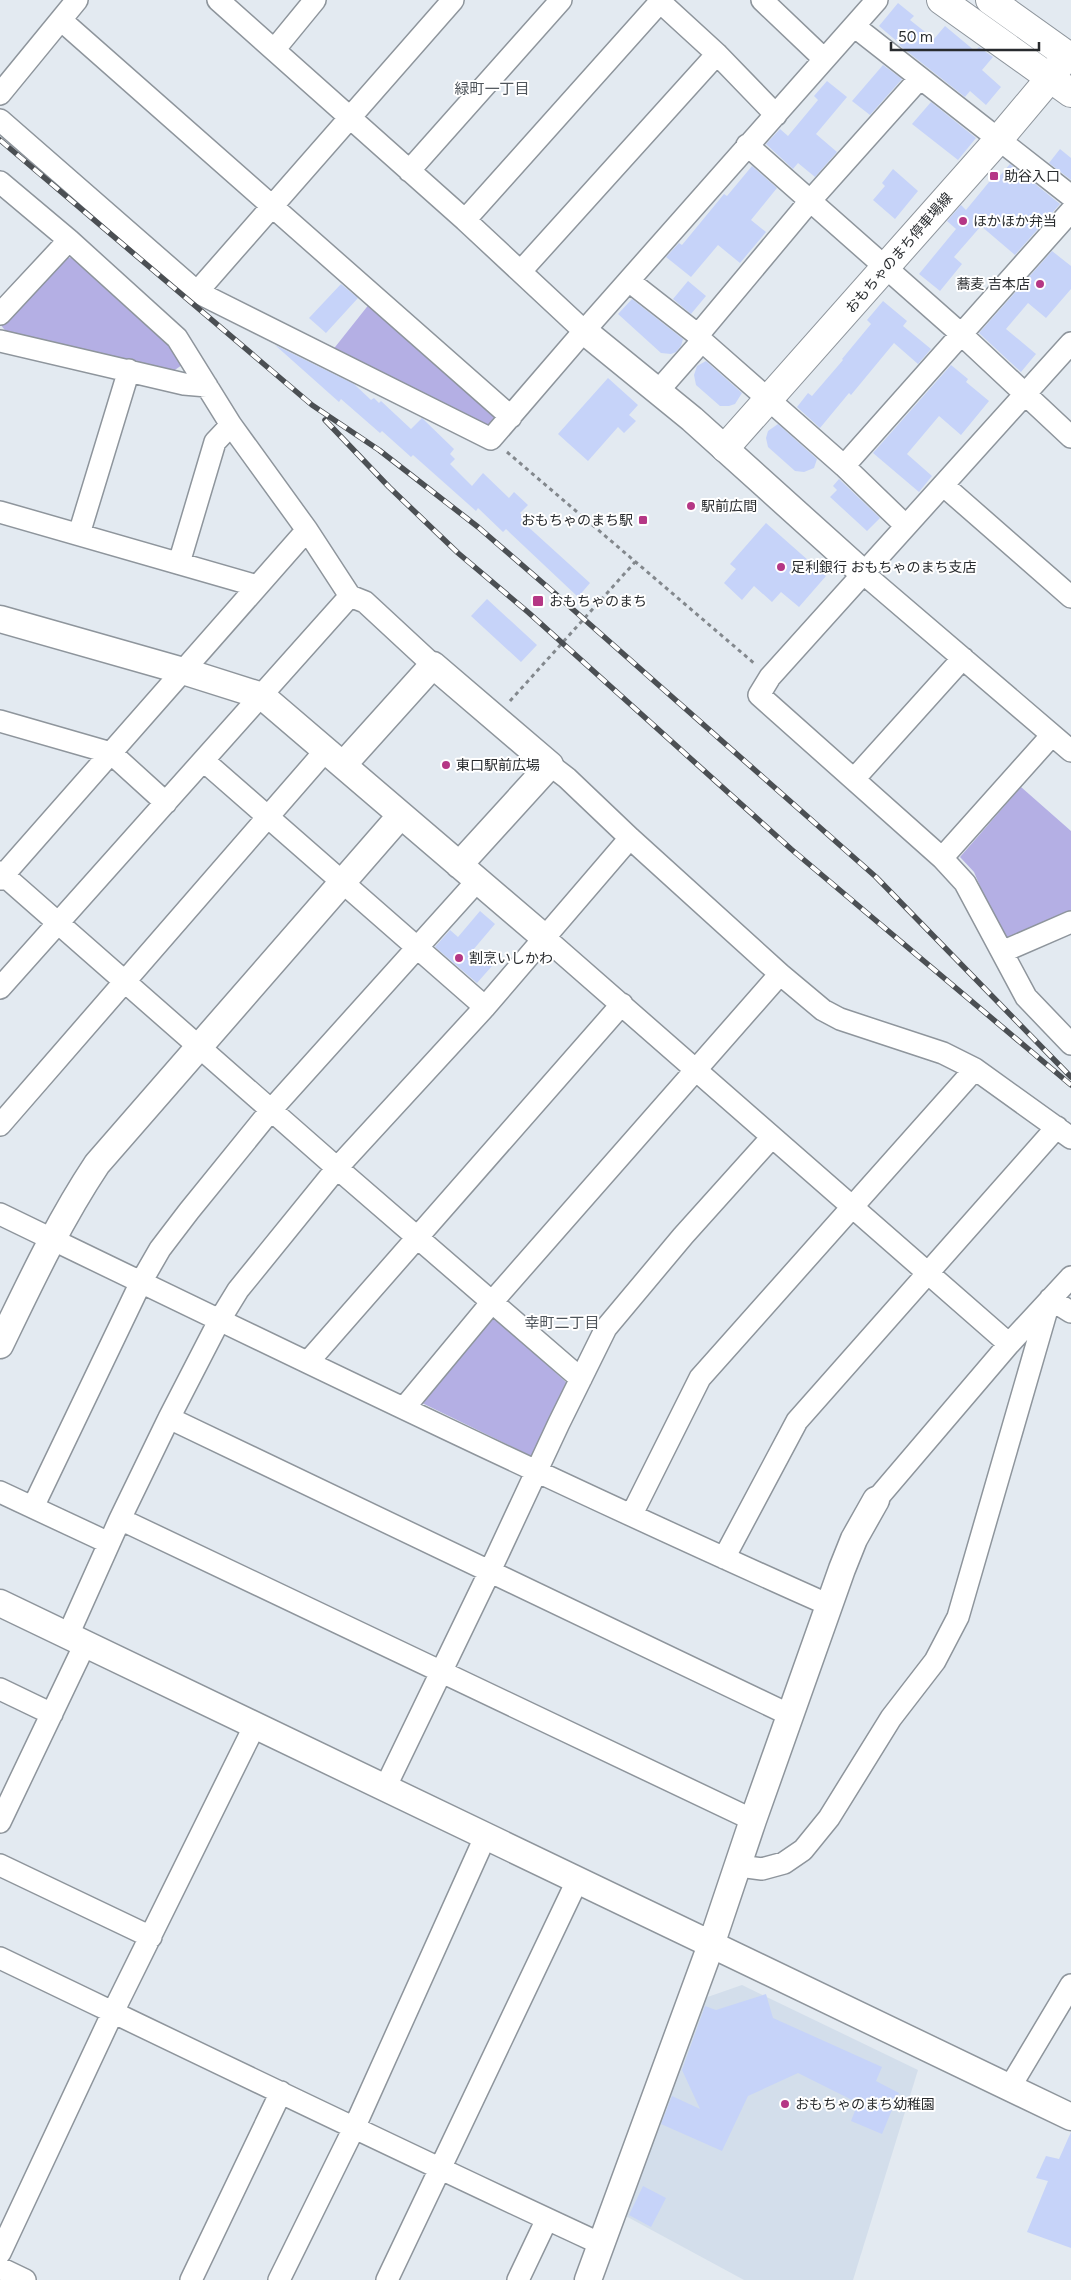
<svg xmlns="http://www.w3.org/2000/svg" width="1071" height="2280" viewBox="0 0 1071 2280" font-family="Figtree,'Noto Sans JP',sans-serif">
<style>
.built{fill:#d3deeb}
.green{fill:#b4afe4}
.building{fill:#c6d3f9}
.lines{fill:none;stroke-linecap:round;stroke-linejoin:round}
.minor-casing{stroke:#8e959c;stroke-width:24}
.tertiary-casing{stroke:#8e959c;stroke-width:29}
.secondary-casing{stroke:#8e959c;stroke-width:30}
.primary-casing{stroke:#8e959c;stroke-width:30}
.path{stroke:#83888d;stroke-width:3;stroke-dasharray:4 4;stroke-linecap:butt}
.minor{stroke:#fff;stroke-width:21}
.tertiary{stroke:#fff;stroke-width:26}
.secondary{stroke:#fff;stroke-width:28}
.primary{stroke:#fff;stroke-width:28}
.rail-casing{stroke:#4b4f53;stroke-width:5.5}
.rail{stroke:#fff;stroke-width:4;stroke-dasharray:11;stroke-linecap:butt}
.poi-dot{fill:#b53785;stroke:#fff;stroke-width:2}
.labels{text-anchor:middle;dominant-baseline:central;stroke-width:4;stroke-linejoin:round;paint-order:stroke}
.poi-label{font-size:14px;fill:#282b2e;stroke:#fff;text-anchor:start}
.street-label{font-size:14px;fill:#282b2e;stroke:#fff}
.neighbourhood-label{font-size:15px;fill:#4f555b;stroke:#fff}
</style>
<rect width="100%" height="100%" fill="#e3eaf1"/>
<!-- built -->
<path class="built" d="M742,1985L918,2070L853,2280H744L622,2214L699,2000Z"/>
<!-- green -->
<path class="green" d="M77,257L168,341L182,365L169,374L8,334L0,324L63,258Z
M374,298L511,417L491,439L328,356Z
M1021,787L1071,831V910L1004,943L974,872L960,857Z
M493,1315L568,1384L531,1456L420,1402Z"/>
<!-- building -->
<path class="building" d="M898,3L914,16L910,20L934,39L945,26L975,51L979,47L993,57L982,70L1001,87L986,105L970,91L965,97L899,45L900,44L879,26Z
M883,65L902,79L870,115L852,101Z
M827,81L847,97L816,134L837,152L815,177L798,163L793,169L766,144L780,129L788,136L818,100L814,96Z
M931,102L976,138L958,160L912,124Z
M1060,149L1071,158V180L1049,163Z
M1010,164L1060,204L1015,255L981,226L954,257L962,264L940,291L919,274L956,229L947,221L961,205L966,210L994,176L997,179Z
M752,166L777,188L751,220L766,232L740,263L718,245L691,277L666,257L679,243L682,245L724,194L727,196Z
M893,169L918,191L895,219L873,200L885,186L882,183Z
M1052,251L1071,266V289L1046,318L1028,303L1006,329L1036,354L1021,372L979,333Z
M688,281L706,296L691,314L673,299Z
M341,284L358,298L326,333L309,318Z
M632,299L683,339L681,346L676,352L671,354L661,353L618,314Z
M883,301L907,321L903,326L931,349L918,364L894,343L851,395L849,393L820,428L797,407L808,393L812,396L843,360L842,359L871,324L867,320Z
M275,345L354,384L371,400L374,398L379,403L381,401L411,429L422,418L454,449L450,454L455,459L450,464L472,486L483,473L509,498L514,492L528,505L520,513L525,518L522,520L525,524L590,583L578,597L506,529L503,532L478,508L476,511L413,455L411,457L382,431L380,433L341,399L339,402Z
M706,361L742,393L735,404L729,406H720L696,385L694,375L697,366Z
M951,365L968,379L966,382L989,401L961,435L939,416L907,454L932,476L919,492L873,453Z
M608,378L638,405L629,415L636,421L624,433L618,427L588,461L558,434Z
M778,424L817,459L814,468L804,472L795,471L768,447L766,438L768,431Z
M839,479L880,518L867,531L830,497L837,490L833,486Z
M766,523L826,576L799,607L781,592L772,602L754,586L742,600L724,583L736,569L730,564Z
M487,599L537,645L521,662L471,616Z
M480,911L495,924L473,950L492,966L477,983L435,947L450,930L458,937Z
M766,1994L773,2018L882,2067L876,2081L899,2093L882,2134L851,2121L858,2103L798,2073L748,2096L722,2151L661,2124L672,2096L700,2109L682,2070L705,2006L716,2010Z
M1071,2132V2248L1027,2232L1048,2181L1036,2178L1046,2156L1059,2159Z
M643,2186L666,2198L651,2227L629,2215Z"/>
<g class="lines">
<defs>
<path id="minor" d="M218,0L465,220L584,331
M658,0L717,54L776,115
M762,0L824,59
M61,20L511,417
M854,26L1071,196
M274,50L315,0
M0,94L77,0
M0,120L197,292L491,439L584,331L877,0
M747,145L961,334L1071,437
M409,171L561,0
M0,182L69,240L177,338L231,425L307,530L350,596
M465,220L660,2
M521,271L717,54
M629,281L698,335L702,341L844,466L906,526
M197,292L453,0
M0,314L69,240
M698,335L810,201L920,78
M0,341L184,384L207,386
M1071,343L770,677L759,695L942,858L965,883L1026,997L1071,1044
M658,391L702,341
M844,466L1071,211
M943,485L1071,597
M0,512L257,586
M79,534L129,370
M179,563L215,442L231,425
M863,573L1071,751
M0,721L111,753L166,803
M204,761L485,1007
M550,765L567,778L630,838L780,974L823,1010L840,1019L943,1053L975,1069L1071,1138
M855,778L963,658
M942,858L1052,735
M0,872L337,1168L581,1379
M0,879L307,530
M545,938L1009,1344
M1002,952L1071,922
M0,988L350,596L365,602L433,665
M0,1125L326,750
M0,1214C275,1347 550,1481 829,1605
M308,1362L622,1004
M404,1408L492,1302L780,974
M169,1418L790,1715
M0,1492L109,1543
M876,1500L1009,1344L1071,1277
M33,1507L141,1282L160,1249L189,1211L271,1110L478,880
M632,1514L700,1378L975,1069
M120,1519L753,1820
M724,1558L797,1421L1057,1127
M68,1635L120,1519L169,1418L219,1321L238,1290L337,1168L485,1007L630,838
M0,1689L52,1714
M385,1788L489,1573L559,1423L606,1328L683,1236L772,1137
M0,1822L85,1644
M0,1865L151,1937
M739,1866L762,1869L784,1863L803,1850L829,1818L891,1718L935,1661L958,1617L1050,1299L1071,1312
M0,1958C200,2054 400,2151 601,2244
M1010,2087L1071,1985
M0,2253L113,2012L255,1725
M0,2268L25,2280
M191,2280L281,2092
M279,2280L355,2126L486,1835
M387,2280L578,1879
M518,2280L547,2219"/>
<path id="tertiary" d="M584,331L692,419L863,573
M0,619L183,671L262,696L545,938
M343,765L433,665L550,765L459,865
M0,1345C30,1283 59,1221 97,1164L401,815
M0,1603L1071,2117
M588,2280L711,1945L753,1820L842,1569L854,1539L876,1500"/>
<path id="secondary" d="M725,448L999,139L1051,77L1064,59"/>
<path id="primary" d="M941,0L1071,93
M990,0L1071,58"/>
</defs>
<!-- minor casing -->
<use href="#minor" class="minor-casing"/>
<!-- tertiary casing -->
<use href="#tertiary" class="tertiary-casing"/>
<!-- secondary casing -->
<use href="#secondary" class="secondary-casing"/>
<!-- primary casing -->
<use href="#primary" class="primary-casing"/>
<!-- path -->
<path class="path" d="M507,452L755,664
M510,701L635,562"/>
<!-- minor -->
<use href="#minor" class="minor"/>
<!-- tertiary -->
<use href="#tertiary" class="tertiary"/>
<!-- secondary -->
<use href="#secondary" class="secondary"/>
<!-- primary -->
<use href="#primary" class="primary"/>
<defs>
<path id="rail" d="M0,140L312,405L379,450L478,527L551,590L876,877L1071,1077
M325,420L389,487L458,553L529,613L791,849L1071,1085"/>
</defs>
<!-- rail casing -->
<use href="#rail" class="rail-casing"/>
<!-- rail -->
<use href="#rail" class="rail"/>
</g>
<!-- markers -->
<g class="poi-dot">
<rect x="989" y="171" width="10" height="10" rx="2.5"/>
<circle cx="963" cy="221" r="5"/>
<circle cx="1040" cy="284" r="5"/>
<circle cx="691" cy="506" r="5"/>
<rect x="638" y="515" width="10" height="10" rx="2.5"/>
<circle cx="781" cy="567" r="5"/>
<rect x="532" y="595" width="12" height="12" rx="2.5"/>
<circle cx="446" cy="765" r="5"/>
<circle cx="459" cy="958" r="5"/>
<circle cx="785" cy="2104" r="5"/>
</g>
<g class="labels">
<!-- poi labels -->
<g class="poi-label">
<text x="1004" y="176">助谷入口</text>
<text x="973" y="221">ほかほか弁当</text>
<text x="1030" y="284" text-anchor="end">蕎麦 吉本店</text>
<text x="701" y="506">駅前広間</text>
<text x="633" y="520" text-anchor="end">おもちゃのまち駅</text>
<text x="791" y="567">足利銀行 おもちゃのまち支店</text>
<text x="549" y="601">おもちゃのまち</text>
<text x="456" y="765">東口駅前広場</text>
<text x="469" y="958">割烹いしかわ</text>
<text x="795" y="2104">おもちゃのまち幼稚園</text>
</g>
<!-- street labels -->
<g class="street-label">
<text transform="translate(899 253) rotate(-49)">おもちゃのまち停車場線</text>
</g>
<!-- neighbourhood labels -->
<g class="neighbourhood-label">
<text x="492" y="89">緑町一丁目</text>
<text x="562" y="1323">幸町二丁目</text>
</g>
</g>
<!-- scale -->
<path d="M891 42v8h148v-8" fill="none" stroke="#282b2e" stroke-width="2.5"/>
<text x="898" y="42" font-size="15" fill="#282b2e" stroke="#ffffff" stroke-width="4" paint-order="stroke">50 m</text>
</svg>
